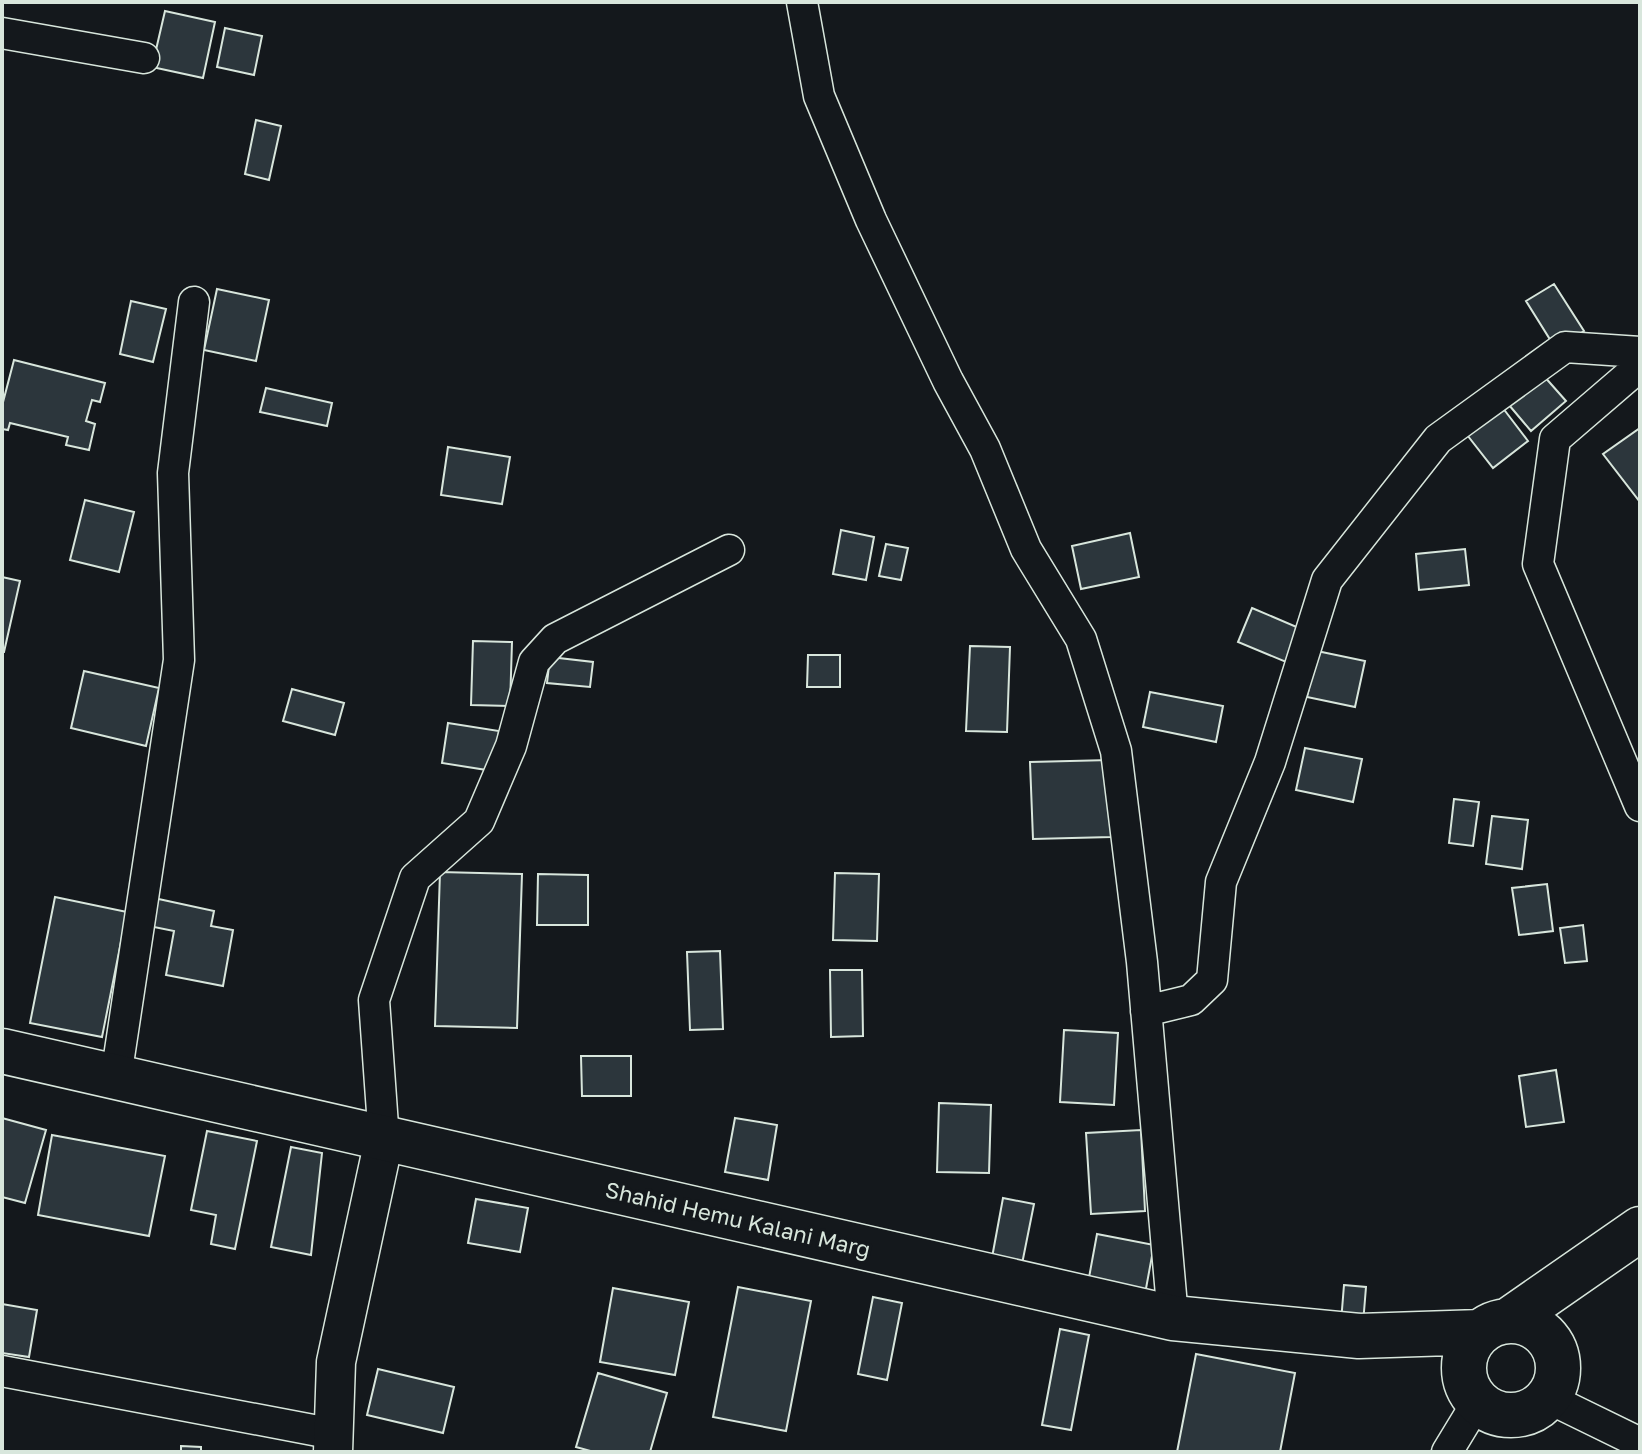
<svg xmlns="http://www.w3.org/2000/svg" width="1642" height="1454" viewBox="0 0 1642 1454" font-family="'Golos Text',sans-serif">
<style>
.building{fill:#2c363c;stroke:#d8e6dc;stroke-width:2}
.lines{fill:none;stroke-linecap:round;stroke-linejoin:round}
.minor-casing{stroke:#d8e6dc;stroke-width:33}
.tertiary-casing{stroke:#d8e6dc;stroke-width:41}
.secondary-casing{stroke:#d8e6dc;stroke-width:47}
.minor{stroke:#14181c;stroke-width:30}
.tertiary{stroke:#14181c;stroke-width:38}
.secondary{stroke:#14181c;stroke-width:44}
.labels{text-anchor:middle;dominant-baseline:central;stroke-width:6;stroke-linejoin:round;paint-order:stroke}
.street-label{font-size:22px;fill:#d8e6dc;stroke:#14181c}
</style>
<rect width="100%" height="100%" fill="#14181c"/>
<!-- building -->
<path class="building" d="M165,11L215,22L203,78L152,67Z
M225,28L262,36L254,75L217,67Z
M256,120L281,126L269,180L245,174Z
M1554,284L1584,331L1556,349L1526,301Z
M217,289L269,300L256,361L204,350Z
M131,301L166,309L153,362L120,354Z
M14,360L105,383L100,402L92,400L86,421L95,424L89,450L66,445L68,437L10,423L8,430L2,429V406Z
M1543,375L1566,401L1531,431L1509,405Z
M266,388L332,403L327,426L260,412Z
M1499,403L1528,441L1493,468L1464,431Z
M1640,428V502L1603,454Z
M448,447L510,457L502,504L441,495Z
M85,500L134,512L119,572L70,560Z
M841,530L874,537L866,580L833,574Z
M1130,533L1139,577L1081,589L1072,546Z
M886,544L908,548L901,580L879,576Z
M1465,549L1469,585L1419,590L1416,554Z
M2,577L20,581L4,652H2Z
M1252,608L1306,631L1291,664L1238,642Z
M473,641L512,642L510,706L471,705Z
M970,646L1010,647L1007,732L966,731Z
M1317,651L1365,661L1355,707L1307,697Z
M808,655H840V687H807Z
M550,657L593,662L590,687L547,683Z
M84,671L159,688L146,746L71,728Z
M292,689L344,703L335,735L283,721Z
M1150,692L1223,706L1216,742L1143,727Z
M448,723L499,731L493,771L442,763Z
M1305,748L1362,759L1353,802L1296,790Z
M1110,760L1111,837L1033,839L1030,762Z
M1454,799L1479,802L1473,846L1449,843Z
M1492,816L1528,820L1522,869L1486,864Z
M440,872L522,874L517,1028L435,1026Z
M835,873L879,874L877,941L833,940Z
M538,874L588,875V925H537Z
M1547,884L1553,931L1519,935L1512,888Z
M55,897L127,912L102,1037L30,1023Z
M154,898L214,911L211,926L233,930L223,986L166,975L174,931L149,926Z
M1583,925L1587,961L1565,963L1560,928Z
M720,951L723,1029L690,1030L687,952Z
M830,970H862L863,1036L831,1037Z
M1064,1030L1118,1033L1114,1105L1060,1102Z
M581,1056H631V1096H582Z
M1556,1070L1564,1122L1526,1127L1519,1076Z
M939,1103L991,1105L989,1173L937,1172Z
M2,1118L46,1130L25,1203L2,1197Z
M735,1118L777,1125L768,1180L725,1172Z
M1141,1130L1145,1211L1091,1214L1086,1133Z
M207,1131L257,1141L235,1249L211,1244L216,1215L191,1210Z
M52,1135L165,1156L149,1236L38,1215Z
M291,1147L322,1153L311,1255L271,1247Z
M1003,1198L1034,1204L1021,1269L991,1263Z
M476,1199L528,1208L520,1252L468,1243Z
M1097,1234L1154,1245L1145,1294L1088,1283Z
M1344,1285L1366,1287L1363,1324L1341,1322Z
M738,1287L811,1301L786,1431L713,1417Z
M613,1288L689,1302L675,1375L600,1362Z
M873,1297L902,1303L887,1380L858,1374Z
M2,1304L37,1310L29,1357L2,1353Z
M1060,1329L1089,1335L1071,1430L1042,1425Z
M1196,1354L1295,1373L1280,1452H1177Z
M378,1369L454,1387L443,1433L367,1415Z
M598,1373L667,1393L650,1452H594L576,1447Z
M181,1446L201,1447V1452H181Z"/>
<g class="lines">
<defs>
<path id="minor" d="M802,2L819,96L871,220L948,381L985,449L1026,549L1081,639L1116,751L1142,962L1173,1318
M2,33L144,58
M1640,366L1555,439L1538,564L1640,806
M1146,1011L1191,1000L1212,980L1221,882L1270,762L1327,580L1438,439L1565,347L1640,352
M116,1077L179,660L173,473L194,302
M384,1140L374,1000L415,878L479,821L511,746L534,662L555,639L729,550
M2,1371L334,1434
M1548,1398L1640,1443
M1447,1452L1478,1401"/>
<path id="tertiary" d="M333,1452L336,1362L384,1140"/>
<path id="secondary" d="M2,1051L1173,1318L1359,1336L1481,1332
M1509,1320L1640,1229
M1464 1368a47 47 0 1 1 94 0a47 47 0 1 1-94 0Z"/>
</defs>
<!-- minor casing -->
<use href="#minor" class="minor-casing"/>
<!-- tertiary casing -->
<use href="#tertiary" class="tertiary-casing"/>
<!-- secondary casing -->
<use href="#secondary" class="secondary-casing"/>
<!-- minor -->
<use href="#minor" class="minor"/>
<!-- tertiary -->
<use href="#tertiary" class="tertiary"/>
<!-- secondary -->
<use href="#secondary" class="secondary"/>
</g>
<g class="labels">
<!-- street labels -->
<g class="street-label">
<text transform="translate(738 1219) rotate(13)">Shahid Hemu Kalani Marg</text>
</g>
</g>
<!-- border -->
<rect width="1642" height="1454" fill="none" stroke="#d8e6dc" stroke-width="8"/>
</svg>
